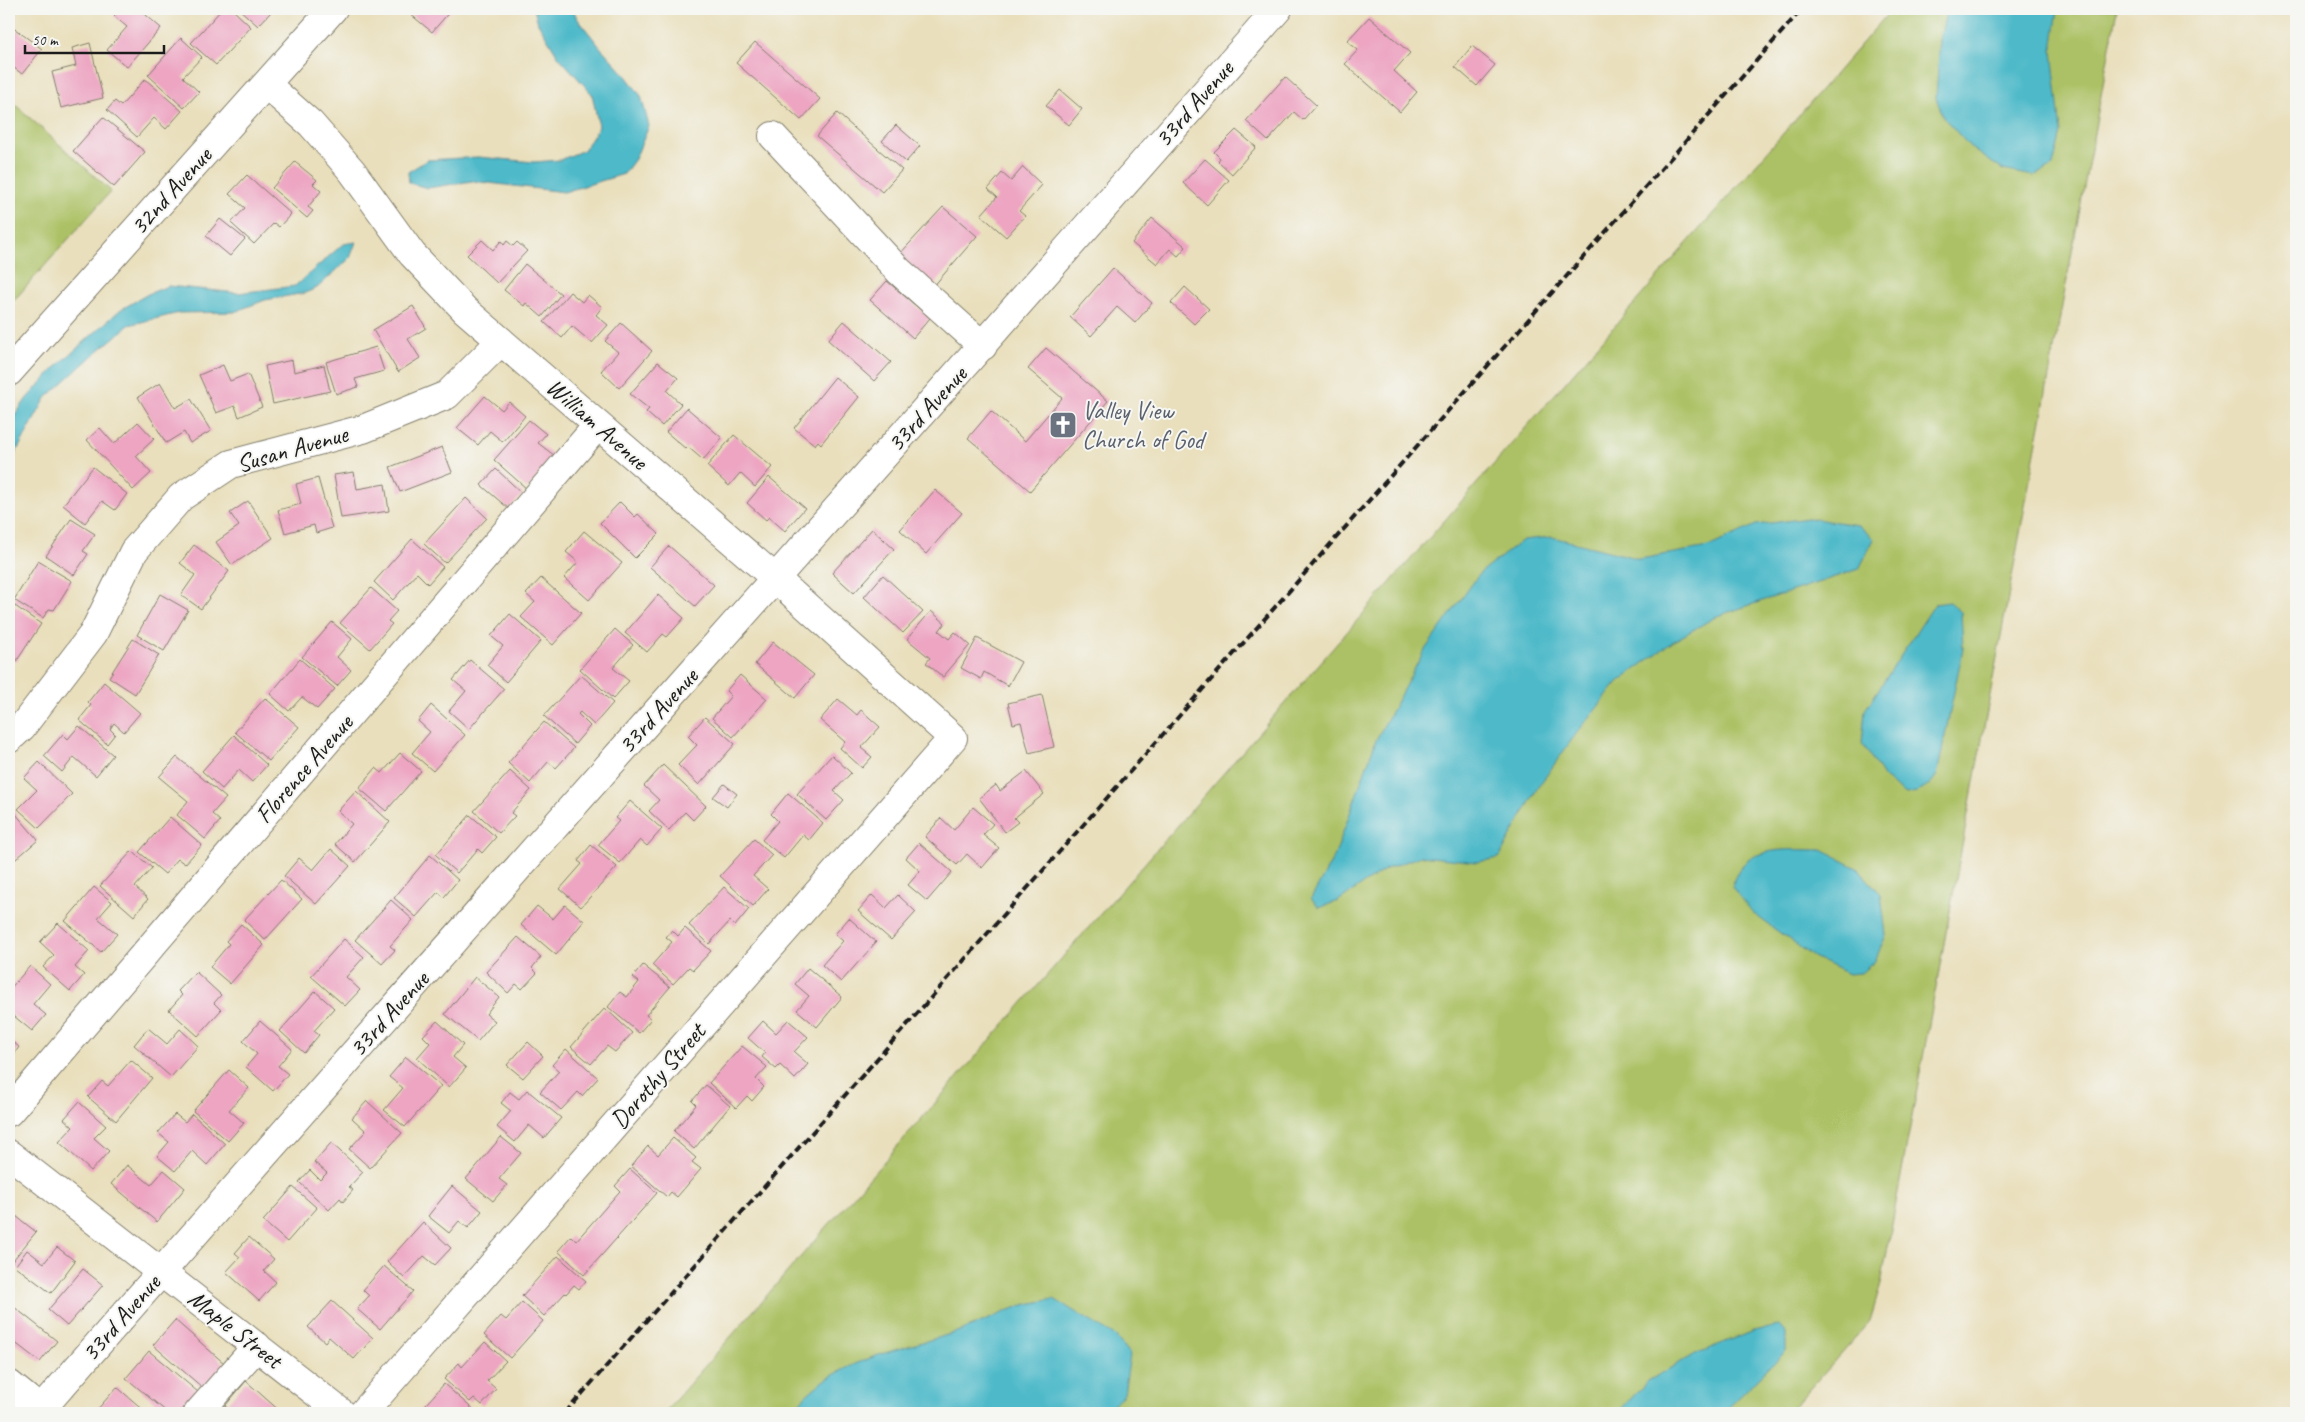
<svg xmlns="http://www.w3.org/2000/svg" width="2305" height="1422" viewBox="0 0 2305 1422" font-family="Caveat,sans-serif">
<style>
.green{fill:#acc165;stroke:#646e40}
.water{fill:#4db9c9;stroke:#346a72}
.building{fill:#eda5c2}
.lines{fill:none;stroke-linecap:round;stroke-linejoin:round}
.minor-casing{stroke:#827e6c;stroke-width:30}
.minor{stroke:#fff;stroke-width:28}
.rail{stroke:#1c1c1c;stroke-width:4;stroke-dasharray:8 4;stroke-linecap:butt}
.labels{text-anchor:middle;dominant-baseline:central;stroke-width:4;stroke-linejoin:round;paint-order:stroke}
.street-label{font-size:25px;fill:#1c1c1c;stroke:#f6f6f2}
.worship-label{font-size:25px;fill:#5b616d;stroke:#f6f6f2;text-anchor:start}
</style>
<rect width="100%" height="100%" fill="#f6f6f2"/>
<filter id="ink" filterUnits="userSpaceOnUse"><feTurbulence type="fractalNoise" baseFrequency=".02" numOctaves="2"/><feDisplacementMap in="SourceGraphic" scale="10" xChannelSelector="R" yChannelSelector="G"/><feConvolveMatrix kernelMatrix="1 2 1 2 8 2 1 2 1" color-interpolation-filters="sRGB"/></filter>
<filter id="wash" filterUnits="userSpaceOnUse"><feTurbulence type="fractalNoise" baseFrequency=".0096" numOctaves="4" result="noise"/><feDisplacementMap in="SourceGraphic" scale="20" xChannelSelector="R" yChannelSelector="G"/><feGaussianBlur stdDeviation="1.12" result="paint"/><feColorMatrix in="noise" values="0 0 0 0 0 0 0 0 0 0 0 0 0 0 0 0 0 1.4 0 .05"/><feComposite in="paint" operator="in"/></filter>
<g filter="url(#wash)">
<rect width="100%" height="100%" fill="#e9dfbc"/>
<!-- green -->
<path class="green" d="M1892,9H2117L1881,1284L1870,1321L1788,1413H664Z
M9,99L111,191L9,306Z"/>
<!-- water -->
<path class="water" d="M534,9H573L577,18L600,47L623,72L641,96L649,126L635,159L624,174L564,192L472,181L428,188L409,183L408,172L427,160L478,157L534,162L560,160L584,150L599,127L592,94L558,56L538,23Z
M1947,9H2058L2052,51L2061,132L2053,166L2034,176L2003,170L1972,149L1944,118L1936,98L1940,38Z
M356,242L350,258L317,288L305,293L265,300L234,312L179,313L129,325L92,356L46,398L9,465V424L27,398L56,367L120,310L148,294L168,286L238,293L295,286L343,244Z
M1808,518L1858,525L1874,539L1859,569L1717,616L1674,641L1618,682L1576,734L1538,787L1499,858L1477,862L1421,856L1386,869L1338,901L1319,908L1311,899L1335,855L1376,740L1424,651L1480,573L1523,540L1552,537L1640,559L1708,547L1756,525Z
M1950,602L1961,612L1963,649L1937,775C1928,788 1922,792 1906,794L1884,778L1862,743L1865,710L1935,604Z
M1822,850L1857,868L1881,894L1886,935L1875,961L1861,973L1848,974L1813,957L1754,914L1732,887C1741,843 1787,850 1822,850Z
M1054,1299L1115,1336L1130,1355L1124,1394L1106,1413H791C829,1359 902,1350 960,1331C980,1324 1000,1313 1020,1306C1031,1303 1043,1301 1054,1299Z
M1779,1326L1786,1334V1351L1723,1413H1617L1648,1381L1693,1355L1753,1331Z"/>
<g id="blocks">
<!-- building -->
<path class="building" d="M121,9H139L161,28L127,67L107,50L127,27L114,16Z
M222,9H232L251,27L216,65L191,43Z
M239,9H267L271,12L258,26Z
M404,9H452L432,32Z
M1369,17L1410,53L1394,71L1417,92L1400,112L1345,64L1358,50L1347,41Z
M9,29L13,32L15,29L42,49L22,74L9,64Z
M181,38L202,57L183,77L199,92L184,108L148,75Z
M755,42L820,99L801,120L736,63Z
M90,43L103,98L61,108L52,72L76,66L72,48Z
M1472,46L1495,65L1477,86L1455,67Z
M1285,77L1316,105L1303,120L1294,112L1268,141L1246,121Z
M145,79L182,111L166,129L154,118L137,137L107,110L115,101L121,106Z
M1060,90L1082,109L1069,125L1046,106Z
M837,113L902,170L882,192L817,136Z
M103,117L145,152L114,187L73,151Z
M896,125L920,146L906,162L882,141Z
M1236,130L1256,147L1232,174L1218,161L1220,158L1214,152Z
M1205,159L1229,180L1207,205L1183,183Z
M295,162L317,180L313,184L321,191L308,207L313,211L307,218L272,188Z
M1023,167L1042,185L1019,211L1025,216L1006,237L981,215L997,197L988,189L1002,173L1011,181Z
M247,175L291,214L279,227L274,223L254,244L231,223L245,208L229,194Z
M943,207L977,236L932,288L897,257Z
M1152,218L1186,247L1178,256L1170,249L1157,264L1132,243Z
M220,219L245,239L230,256L206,236Z
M482,240L493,250L501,241L504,245L507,241L513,246L517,242L527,251L497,283L467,255Z
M525,264L561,294L542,317L526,303L524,306L504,290Z
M1113,268L1152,303L1135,323L1117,307L1091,336L1070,317Z
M887,281L930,318L913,338L870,300Z
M1185,287L1209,309L1194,324L1171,303Z
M570,292L582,302L588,295L602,307L596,315L608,325L592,343L572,326L562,338L544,322Z
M413,306L426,328L408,339L420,358L398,372L373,330Z
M844,321L891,362L874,381L828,340Z
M621,323L652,351L619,388L601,371L618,352L605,341Z
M376,347L384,371L355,379L358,387L336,394L326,362Z
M1046,348L1108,401L1030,491L968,438L991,411L1025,441L1062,398L1028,369Z
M292,360L294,372L324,365L330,391L273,404L265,366Z
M658,362L678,378L667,391L681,404L662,426L646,412L649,409L630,394Z
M223,365L230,381L248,374L262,407L239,417L235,406L216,413L199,375Z
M835,377L859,397L821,444L818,441L815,445L794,428Z
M160,383L175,408L191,399L211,431L190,443L184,432L166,443L138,397Z
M485,396L502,410L509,402L525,416L503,442L490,431L478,445L457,428Z
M687,408L722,438L703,460L688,447L686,449L666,432Z
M529,420L546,434L538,443L555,456L527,489L494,460Z
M138,422L154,439L136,456L151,473L133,490L87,440L100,428L114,444Z
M734,435L772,467L755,487L740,473L729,486L707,466Z
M442,447L452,472L400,492L390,467Z
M93,467L127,494L115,510L102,501L85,523L63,505Z
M496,469L523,494L509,509L481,485Z
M354,472L357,489L385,484L389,511L341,518L334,475Z
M769,477L805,508L785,531L769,517L766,520L747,503Z
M318,478L332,528L316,533L314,525L285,533L278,510L301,504L296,484Z
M935,490L962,513L926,554L900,530Z
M466,498L487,518L445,563L424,544Z
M248,501L273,538L232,565L216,542L239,526L230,513Z
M620,502L635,517L638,514L659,534L635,558L600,523Z
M71,519L95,534L83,551L88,554L74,575L46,556Z
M872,529L894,549L854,593L832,573Z
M584,531L622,563L589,600L564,578L578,562L566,552Z
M412,539L443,567L428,584L417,573L393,600L374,582Z
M194,545L229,571L201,609L181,595L195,575L180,563Z
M669,546L714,585L695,606L650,567Z
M38,561L72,581L54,610L49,609L43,618L14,600Z
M883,575L923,612L903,633L864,597Z
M541,578L581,613L553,645L521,617L535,602L526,594Z
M371,588L397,611L388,621L392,624L370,649L340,623Z
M160,594L188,610L164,651L137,635Z
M658,595L684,618L667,637L663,634L647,652L625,633Z
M15,606L41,624L16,662L9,657V616Z
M931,611L945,623L939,631L949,639L955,632L970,645L943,677L926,663L930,658L907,639Z
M510,614L541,641L506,682L487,665L503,646L491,636Z
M332,622L352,639L337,657L351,670L337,686L302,657Z
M615,629L633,645L613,668L629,681L613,699L580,669Z
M977,638L1021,662L1008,686L984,672L981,679L961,668Z
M133,639L159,655L135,694L109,677Z
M773,642L814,675L795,698L755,664Z
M300,659L335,689L317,709L302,697L289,711L270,694Z
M470,660L504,689L469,729L449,711L466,691L453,680Z
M581,675L613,703L594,725L580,712L578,714L590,726L575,744L544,716Z
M740,675L767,699L733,737L712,718L731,696L726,691Z
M104,682L140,713L124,732L114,723L110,729L115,734L107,744L79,720L91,705L88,702Z
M1042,695L1054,747L1029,753L1021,722L1013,724L1008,703Z
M265,698L299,727L269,761L235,732Z
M838,699L857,715L861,710L880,727L861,748L872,757L862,768L840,748L845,742L820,720Z
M431,705L465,735L433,771L412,753L430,732L418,721Z
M705,717L735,744L699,785L678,765L697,745L688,736Z
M544,722L574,748L556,768L548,762L530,783L508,763Z
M79,726L113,755L96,776L74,757L62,772L44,756L63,734L68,739Z
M234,735L267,765L252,782L239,770L222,789L202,771Z
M400,753L421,771L386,811L359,788L376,768L382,773Z
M832,755L851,773L834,791L844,800L826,820L797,794Z
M177,757L226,798L212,814L220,821L205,839L177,815L188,801L159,777Z
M39,762L72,794L39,828L18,809L37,790L24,778Z
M663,765L706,806L693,820L685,812L669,830L649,811L659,800L644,786Z
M510,771L531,790L511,813L515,816L499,833L474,811Z
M1026,771L1044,794L1014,818L1018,822L1005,832L979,798L996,785L1000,791Z
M724,784L737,794L727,807L713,797Z
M356,791L390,822L355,862L335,844L352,824L338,811Z
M788,793L823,823L809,840L803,835L784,858L762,840L778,821L771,814Z
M630,801L662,829L647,846L640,840L620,863L598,845L619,821L615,818Z
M9,806L38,840L9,865Z
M973,807L993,824L983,835L999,848L982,868L967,854L957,865L925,837L941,818L954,830Z
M470,815L496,837L482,853L478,849L457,873L436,855Z
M170,817L202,845L185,864L178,859L165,874L139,852Z
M754,839L772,855L753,876L768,889L753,906L720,876Z
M919,843L952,872L927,901L908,885L920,871L906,858Z
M591,845L617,867L581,907L560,889L582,864L578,861Z
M331,849L350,866L316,904L284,876L299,858L313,870Z
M132,851L152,868L135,887L148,899L134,916L100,886Z
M430,855L458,880L444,897L438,892L416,917L394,898Z
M281,880L302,899L265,940L244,920Z
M94,887L112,902L98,918L117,934L101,952L65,921Z
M724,887L749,909L735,926L730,921L709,944L689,925Z
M872,895L886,908L898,895L916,912L891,940L858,911Z
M391,900L413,920L390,946L395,950L382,964L355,940Z
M565,905L584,921L556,955L521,925L537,906L553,919Z
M849,918L876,942L841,982L822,965L843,941L835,934Z
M58,923L89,951L75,967L84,975L70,991L43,967L54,955L40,942Z
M241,924L264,945L230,984L210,967L229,944L226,941Z
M685,928L711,951L693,970L689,967L673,984L652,965L672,942L666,937L672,930L678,936Z
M518,937L541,957L532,968L537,973L522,989L516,984L508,993L486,972Z
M344,939L364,957L346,977L360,990L345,1006L311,976Z
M643,965L670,987L646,1015L651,1019L639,1033L608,1007L620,992L627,997L639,982L633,977Z
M30,966L50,984L33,1004L46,1015L32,1031L9,1012V990Z
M808,968L842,997L817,1027L797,1010L809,996L795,984Z
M196,972L221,995L214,1003L221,1010L198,1036L169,1010L182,995L178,991Z
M475,977L499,997L486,1014L495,1021L478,1041L445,1014Z
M315,991L334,1008L314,1031L319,1035L304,1053L280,1031Z
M605,1008L632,1033L615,1052L607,1046L591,1064L571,1047Z
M788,1020L808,1037L794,1052L808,1064L795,1079L780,1065L776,1069L762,1057L765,1053L748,1038L763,1021L776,1033Z
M260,1021L292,1049L278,1066L288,1074L273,1091L246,1067L257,1054L243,1041Z
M437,1021L463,1045L453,1057L466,1068L449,1087L417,1058L430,1043L423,1036Z
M148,1028L167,1044L180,1029L198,1046L171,1077L134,1045Z
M9,1039L19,1047L9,1062Z
M528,1042L543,1056L523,1078L507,1065Z
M742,1046L767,1067L756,1079L764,1087L752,1101L747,1096L736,1108L709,1083Z
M566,1049L598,1078L582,1096L578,1092L561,1110L540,1092L559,1071L552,1065Z
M406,1057L441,1086L405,1127L384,1110L403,1088L389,1077Z
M131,1060L152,1078L116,1121L88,1097L102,1081L108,1086Z
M229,1070L249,1088L229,1110L244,1123L228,1141L193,1111Z
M706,1085L730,1106L694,1149L674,1131L696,1105L692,1101Z
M527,1090L561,1118L544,1138L529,1125L515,1142L497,1127L511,1111L501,1103L510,1092L519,1099Z
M367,1101L402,1133L370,1168L349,1149L366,1131L352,1118Z
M79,1102L106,1126L94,1138L109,1151L91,1171L59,1142L73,1127L64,1119Z
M175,1114L185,1122L192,1114L225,1144L207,1165L192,1151L175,1171L157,1156L169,1142L158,1133Z
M501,1137L521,1153L499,1179L507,1185L493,1201L466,1179Z
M673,1138L696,1158L692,1162L701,1169L677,1197L671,1192L667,1197L631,1166L648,1146L658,1155Z
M331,1143L363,1172L349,1187L353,1190L343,1202L340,1198L329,1210L299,1182L310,1170L320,1180L327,1173L314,1162Z
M127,1165L151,1185L164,1170L185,1188L157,1222L111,1184Z
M630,1169L657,1193L584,1275L558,1251L571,1236L576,1241L620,1191L615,1186Z
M452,1186L482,1211L468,1228L459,1221L449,1233L428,1216Z
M293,1187L317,1208L287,1242L263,1221Z
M11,1212L36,1232L9,1265V1215Z
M423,1222L451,1248L435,1265L424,1256L404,1278L387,1262Z
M249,1237L274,1259L264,1271L276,1282L259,1301L226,1272L240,1257L235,1253Z
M57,1247L75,1261L51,1293L15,1266L27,1250L44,1263Z
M558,1256L586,1281L579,1289L574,1285L566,1294L565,1293L544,1316L522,1296Z
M384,1266L413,1291L380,1329L357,1309L369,1296L363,1290Z
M83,1269L103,1285L67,1326L48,1310Z
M332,1301L373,1338L354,1359L329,1337L325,1342L308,1327Z
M522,1302L543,1321L510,1358L484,1335L501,1316L506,1320Z
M9,1303L57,1341L40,1362L9,1338Z
M175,1320L225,1364L203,1388L153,1345Z
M485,1342L506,1361L487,1381L496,1389L482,1405L474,1398L470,1402L444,1379L459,1363L462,1367Z
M149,1351L198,1392L179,1413H168L126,1378Z
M246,1381L282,1413H233L225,1406Z
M444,1384L477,1413H418Z
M117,1387L147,1413H99L96,1411Z"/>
</g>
</g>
<g filter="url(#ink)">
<use href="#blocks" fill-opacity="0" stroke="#827e6c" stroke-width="1"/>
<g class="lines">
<defs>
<path id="minor" d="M267,85L311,124L352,171L412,254L465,310L775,578L953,738L363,1413
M773,136L899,271L983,346
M9,372L333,9
M9,739L22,727L93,634L134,551L181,497L231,464L363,429L447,395L501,341
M9,1112L598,425
M9,1154L342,1413
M9,1384L41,1410
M38,1413C448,942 867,479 1278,9
M198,1413L257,1346"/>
</defs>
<!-- minor casing -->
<use href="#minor" class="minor-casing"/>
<!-- minor -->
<use href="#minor" class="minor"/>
<!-- rail -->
<path class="rail" d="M565,1413L1802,9"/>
</g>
</g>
<!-- icons -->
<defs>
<symbol id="church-square" viewBox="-11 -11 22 22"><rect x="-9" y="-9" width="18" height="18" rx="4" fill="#6b7280" stroke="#f6f6f2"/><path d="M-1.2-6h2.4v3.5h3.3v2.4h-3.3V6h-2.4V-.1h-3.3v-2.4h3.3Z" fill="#fff"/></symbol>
</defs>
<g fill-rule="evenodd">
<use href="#church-square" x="1047" y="409" width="32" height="32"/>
</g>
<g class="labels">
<!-- street labels -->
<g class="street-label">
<text transform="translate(1194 104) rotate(-49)">33rd Avenue</text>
<text transform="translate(171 191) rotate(-48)">32nd Avenue</text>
<text transform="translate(927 409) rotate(-48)">33rd Avenue</text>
<text transform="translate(597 424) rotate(41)">William Avenue</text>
<text transform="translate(292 449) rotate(-16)">Susan Avenue</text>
<text transform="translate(658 711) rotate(-48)">33rd Avenue</text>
<text transform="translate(304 769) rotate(-49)">Florence Avenue</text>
<text transform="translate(389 1014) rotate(-48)">33rd Avenue</text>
<text transform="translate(658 1076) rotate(-49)">Dorothy Street</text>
<text transform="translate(121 1318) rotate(-49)">33rd Avenue</text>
<text transform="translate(235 1329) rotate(38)">Maple Street</text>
</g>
<!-- worship labels -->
<g class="worship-label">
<text x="1082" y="411">Valley View<tspan x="1082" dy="29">Church of God</tspan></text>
</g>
</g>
<!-- margin -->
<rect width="2305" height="1422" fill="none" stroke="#f6f6f2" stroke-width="30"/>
<!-- scale -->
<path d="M25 45v8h139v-8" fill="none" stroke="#1c1c1c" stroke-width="2.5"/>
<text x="32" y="45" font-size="15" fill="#1c1c1c" stroke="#f6f6f2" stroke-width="4" paint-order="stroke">50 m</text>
</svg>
